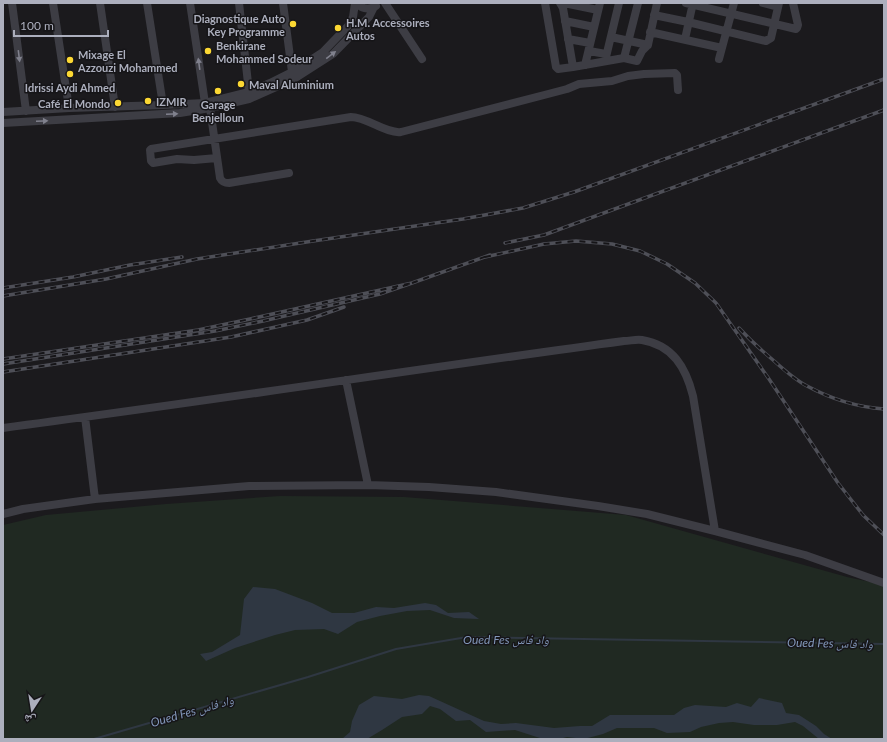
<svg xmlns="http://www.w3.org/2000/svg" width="887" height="742" viewBox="0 0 887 742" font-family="Lato,'Noto Naskh Arabic',sans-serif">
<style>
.green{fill:#202922}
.water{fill:#2f3742}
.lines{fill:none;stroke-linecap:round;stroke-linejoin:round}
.stream{stroke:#2f3742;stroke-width:2}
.minor{stroke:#3d3d44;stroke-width:8}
.rail-casing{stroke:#4e4f57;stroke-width:3.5}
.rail{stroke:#161518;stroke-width:2;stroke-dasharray:6;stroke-linecap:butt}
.oneway{fill:#80818d}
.poi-dot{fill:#fcd833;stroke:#161518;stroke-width:1.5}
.labels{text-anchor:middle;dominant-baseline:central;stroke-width:3;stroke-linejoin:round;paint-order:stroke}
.poi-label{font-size:11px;font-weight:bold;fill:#acafbd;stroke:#161518;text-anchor:start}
.water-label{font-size:12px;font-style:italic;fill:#8297b9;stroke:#161518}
</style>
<rect width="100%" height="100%" fill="#1b1a1d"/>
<!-- green -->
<path class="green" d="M280,496L404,497L626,515L847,577L884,585V739H3V525L46,515L166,504Z"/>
<!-- water -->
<path class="water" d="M253,587L275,589L312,603L332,613H354L376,607L394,608L425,603L436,605L448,613L469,612L479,619L454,618L430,610L407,611L380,616L357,622L338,634L324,629L295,630L275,635L235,648L206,661L200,654L212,652L240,635L244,599Z
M419,695L429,696L484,721L501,724L516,723L554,728L580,726H592L610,715H674L684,708L695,705L726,707L737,703L751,707L759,698L782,703L786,713L799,715L816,726L824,734L832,739H819L803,726L795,722L777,725H754L733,722L719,723L701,727L690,732L667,733L654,728H617L603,734L584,739L567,737L559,739H543L515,730L486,732L470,720L456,721L440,709L430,706L422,714L402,717L382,730L367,739H342L350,732L352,721L359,705L374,696L402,699Z"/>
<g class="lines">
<!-- stream -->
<path class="stream" d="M94,739L308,677L396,649L467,637L884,644"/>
<!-- minor -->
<path class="minor" d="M12,3L26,111
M53,3L69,108
M100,3L115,107
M147,3L163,105
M190,3L205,103
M239,3L249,92
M283,3L292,72
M356,3C362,9 369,10 376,6
M385,3L422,59
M545,3L556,67L558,69L573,67L624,58L637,61L642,51L648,45L657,3
M560,3L563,8L573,67
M564,3L598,10
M686,3L796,29L797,28L798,25L793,3
M763,3L778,7
M654,15L688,22L766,41L771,38L779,3
M565,21L594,27
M650,32L722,48
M611,37L648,45
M568,39L590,43
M685,39L693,3
M589,51L606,54
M624,58L638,3
M719,59L734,3
M605,61L619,3
M585,65L600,3
M210,108L220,178C222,182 224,183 229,183L289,173
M3,112L69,108L163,105L205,103L249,92L270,83L292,72L323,52L349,25L353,17L355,3
M3,123L180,113L210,108L249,99L294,79L333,54L369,17L374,7
M217,158L194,160L177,159L153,163L151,161L150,150L151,149L351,117C367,117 386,134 401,132L548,94L567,89L579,84L612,81L628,76L644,74L675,73L677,75L678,90
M346,380L368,485
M85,417L95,499
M3,428C210,401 417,369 624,341C630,341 636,339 642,340C673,345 686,368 693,396L715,531
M3,514L23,509L95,499L249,486L368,485L429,487L496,492L598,506L647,514L715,531L805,555L884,583"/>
<defs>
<path id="rail" d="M505,243L544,235L884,110
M485,257L544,244L576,241L612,244L640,251L667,264L695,283L716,303L769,379L838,483L863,515L884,535
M412,283L490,255
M3,288L73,277L130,265L182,257
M3,296L106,279L197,259L313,241L463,219L523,208L574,192L884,79
M739,328C750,340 761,350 773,360C783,369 795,380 807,386C831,399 857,407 884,409
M3,359L198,330L250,319L412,283L380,294L306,311L263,321L215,331L3,364
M3,372L231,337L307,320L344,307"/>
</defs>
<!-- rail casing -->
<use href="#rail" class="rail-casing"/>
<!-- rail -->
<use href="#rail" class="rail"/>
</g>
<!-- one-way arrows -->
<defs><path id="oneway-solid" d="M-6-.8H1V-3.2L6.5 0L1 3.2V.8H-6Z"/></defs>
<g class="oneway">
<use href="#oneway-solid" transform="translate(331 55) rotate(-37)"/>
<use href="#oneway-solid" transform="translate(19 56) rotate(83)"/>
<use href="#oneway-solid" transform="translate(199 64) rotate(-98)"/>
<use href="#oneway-solid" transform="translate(172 114) rotate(-3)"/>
<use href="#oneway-solid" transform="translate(42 121) rotate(-2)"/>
</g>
<!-- markers -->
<g class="poi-dot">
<circle cx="293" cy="24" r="4"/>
<circle cx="338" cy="28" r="4"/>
<circle cx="208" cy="51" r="4"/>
<circle cx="70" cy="60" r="4"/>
<circle cx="70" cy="74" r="4"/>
<circle cx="241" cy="84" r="4"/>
<circle cx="218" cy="91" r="4"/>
<circle cx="148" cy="101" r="4"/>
<circle cx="118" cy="103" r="4"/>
</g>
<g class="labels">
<!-- poi labels -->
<g class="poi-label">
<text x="285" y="18" text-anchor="end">Diagnostique Auto<tspan x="285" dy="13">Key Programme</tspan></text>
<text x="346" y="22">H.M. Accessoires<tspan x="346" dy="13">Autos</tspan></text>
<text x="216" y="45">Benkirane<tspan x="216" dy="13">Mohammed Sodeur</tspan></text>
<text x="78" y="54">Mixage El<tspan x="78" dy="13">Azzouzi Mohammed</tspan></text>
<text x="249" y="84">Maval Aluminium</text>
<text x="70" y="87" text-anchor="middle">Idrissi Aydi Ahmed</text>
<text x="156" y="101">IZMIR</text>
<text x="110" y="103" text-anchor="end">Café El Mondo</text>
<text x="218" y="104" text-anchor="middle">Garage<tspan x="218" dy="13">Benjelloun</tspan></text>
</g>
<!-- water labels -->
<g class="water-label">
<text x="506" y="639">Oued Fes واد فاس</text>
<text transform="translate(830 643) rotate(1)">Oued Fes واد فاس</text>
<text transform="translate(192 711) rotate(-16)">Oued Fes واد فاس</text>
</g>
</g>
<!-- border -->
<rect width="887" height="742" fill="none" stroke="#acafbd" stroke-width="8"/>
<!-- north arrow -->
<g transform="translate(32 710) rotate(192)" stroke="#161518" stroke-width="3" paint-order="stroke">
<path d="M0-3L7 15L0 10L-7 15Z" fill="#acafbd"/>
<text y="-6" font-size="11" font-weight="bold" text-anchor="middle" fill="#acafbd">ش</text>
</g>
<!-- scale -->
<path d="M14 30v6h94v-6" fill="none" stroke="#acafbd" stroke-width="2"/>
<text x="20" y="30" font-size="12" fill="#acafbd" stroke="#161518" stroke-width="3" paint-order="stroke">100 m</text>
</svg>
